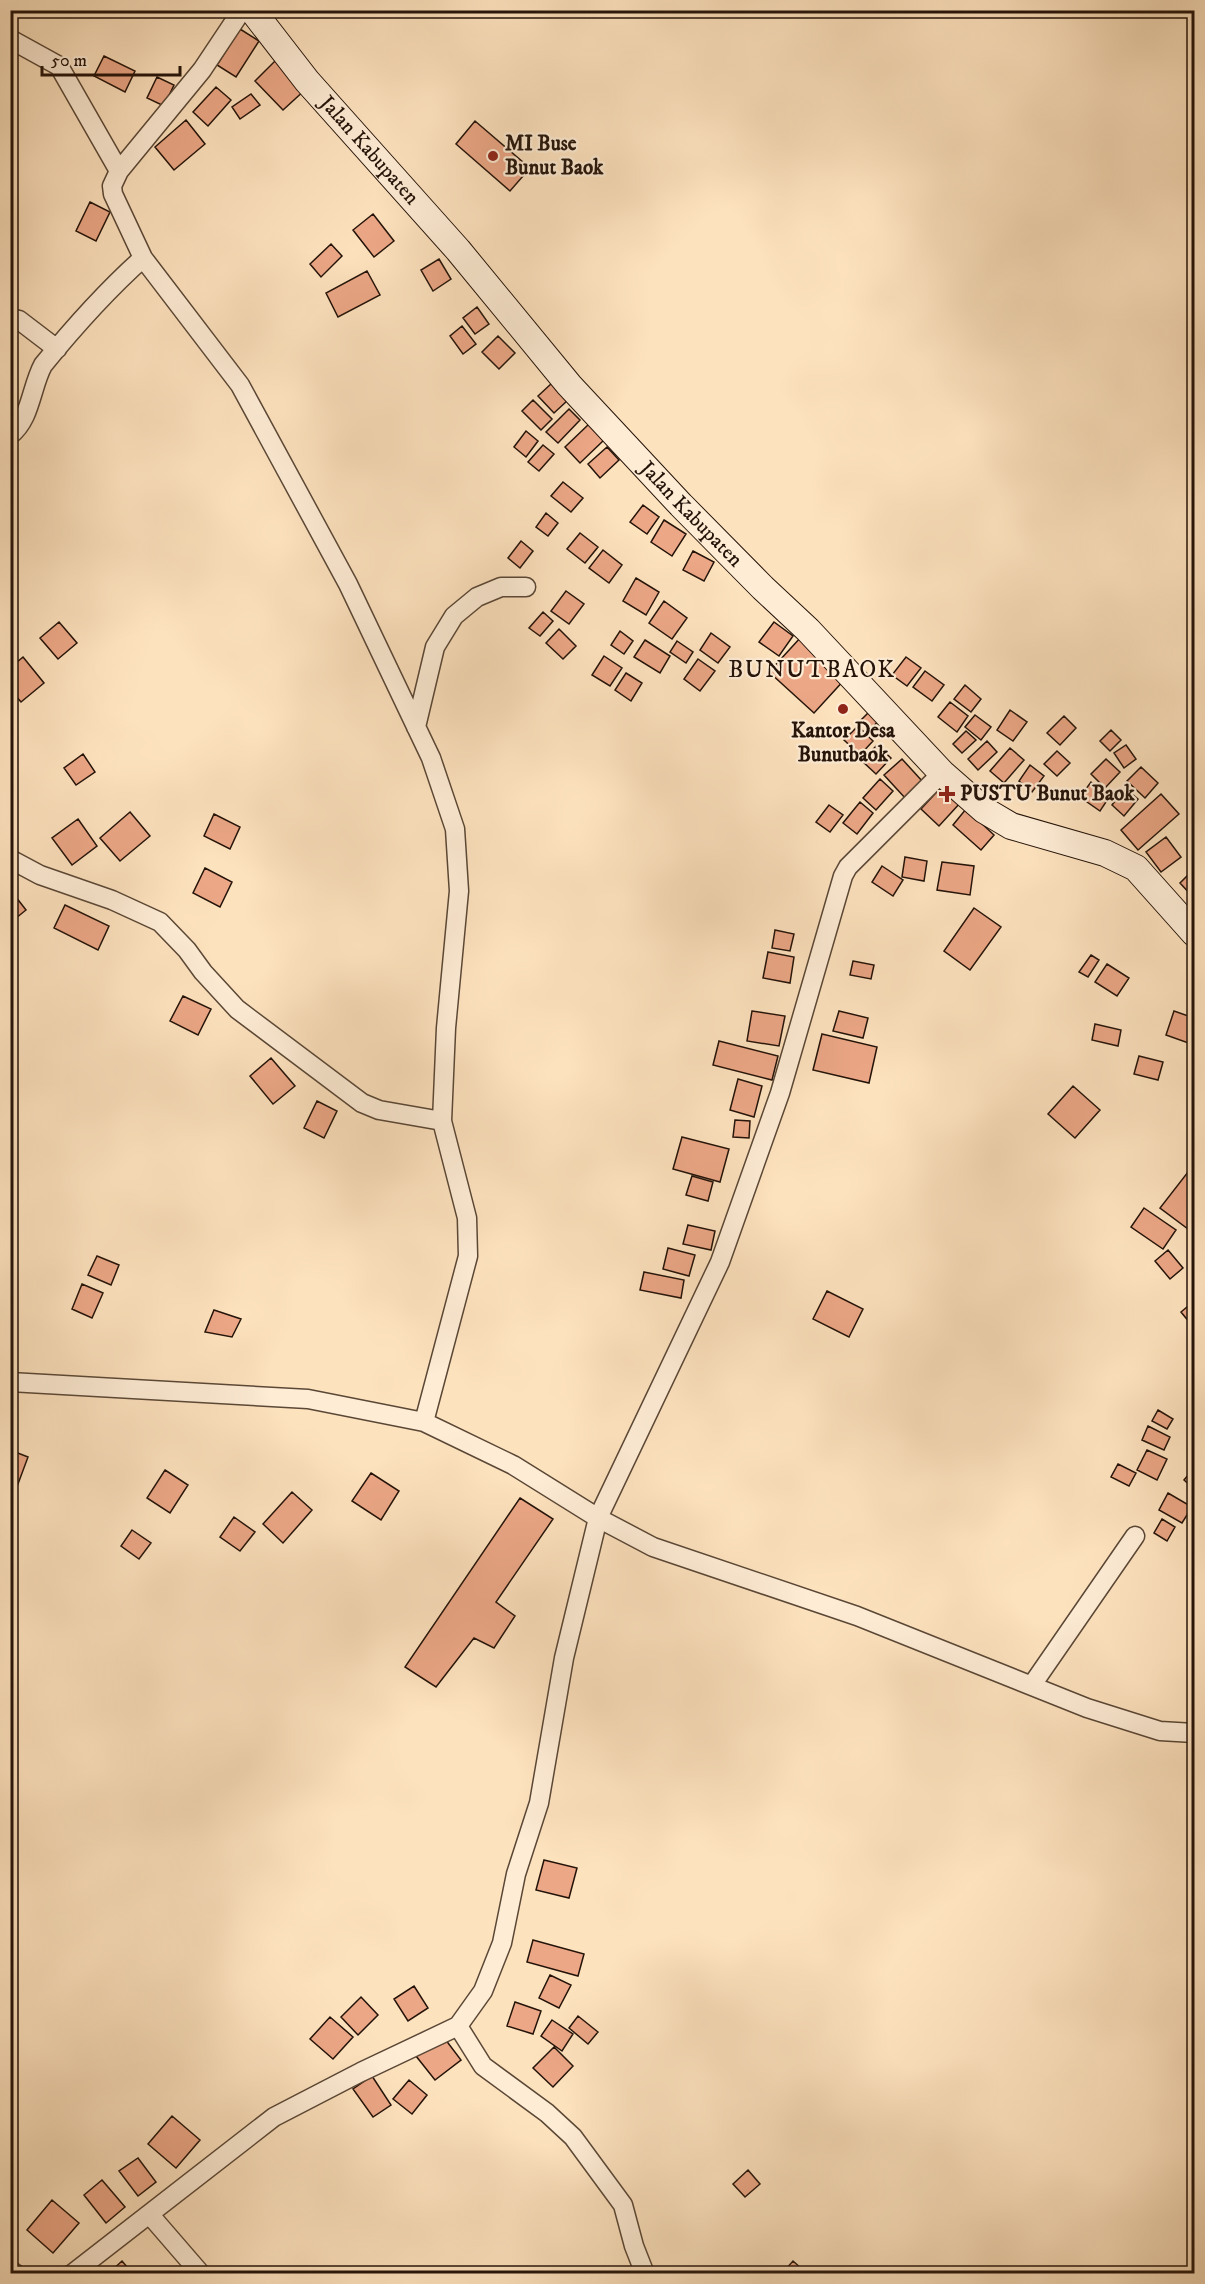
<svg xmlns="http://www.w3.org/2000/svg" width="1205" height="2284" viewBox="0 0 1205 2284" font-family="'IM FELL DW Pica',serif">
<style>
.building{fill:#eca786;stroke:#241309;stroke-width:1.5}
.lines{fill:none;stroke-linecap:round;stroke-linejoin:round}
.street-casing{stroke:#5a4736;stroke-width:21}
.secondary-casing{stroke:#241309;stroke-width:28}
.street{stroke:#feecd5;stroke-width:18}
.secondary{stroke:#feecd5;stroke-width:26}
.poi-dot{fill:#8f2418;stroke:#feecd5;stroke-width:2}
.labels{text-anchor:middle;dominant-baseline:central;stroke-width:4.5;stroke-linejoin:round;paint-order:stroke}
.poi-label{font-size:21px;font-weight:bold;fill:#241309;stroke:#feecd5;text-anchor:start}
.street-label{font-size:21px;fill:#241309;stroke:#feecd5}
.quarter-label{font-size:24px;letter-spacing:1.5px;fill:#241309;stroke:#feecd5}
</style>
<rect width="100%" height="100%" fill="#fde2be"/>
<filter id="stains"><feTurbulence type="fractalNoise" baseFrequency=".00333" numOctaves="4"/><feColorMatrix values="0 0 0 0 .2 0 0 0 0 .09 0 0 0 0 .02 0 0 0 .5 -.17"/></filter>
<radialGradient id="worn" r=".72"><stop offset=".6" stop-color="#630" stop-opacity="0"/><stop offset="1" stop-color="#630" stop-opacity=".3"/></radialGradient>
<!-- building -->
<path class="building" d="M240,29L259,41L236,77L217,65Z
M104,56L135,71L125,92L94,76Z
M277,59L306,89L283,110L255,81Z
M157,77L174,85L164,106L147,98Z
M216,87L231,100L208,126L193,112Z
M251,94L260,105L240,119L232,107Z
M186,120L205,144L174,170L155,147Z
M475,121L530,168L510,191L456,144Z
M90,202L110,212L96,241L76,231Z
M373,214L394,241L374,257L353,230Z
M331,244L342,256L321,277L310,264Z
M439,259L451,279L433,291L421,270Z
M367,271L380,295L338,317L326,293Z
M477,307L489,324L475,334L463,318Z
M462,326L476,344L463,354L450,336Z
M498,336L515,353L499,369L482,352Z
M552,383L568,400L554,413L538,396Z
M533,400L552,419L541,430L522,411Z
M569,409L580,420L558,443L546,432Z
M589,424L604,440L580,463L565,447Z
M526,431L538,441L526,457L514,447Z
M543,445L554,454L539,471L528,462Z
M607,447L619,460L600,478L588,464Z
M563,482L583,498L571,512L551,496Z
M643,505L659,517L647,534L630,522Z
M546,513L558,523L548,536L536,527Z
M664,520L686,534L672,556L651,542Z
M580,533L598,547L585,563L567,549Z
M521,541L533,551L520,568L508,558Z
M603,550L622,565L609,583L589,568Z
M693,551L714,562L704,581L683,570Z
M636,578L659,592L646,615L623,601Z
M566,591L584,604L569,624L551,611Z
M664,601L687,618L672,639L649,623Z
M543,612L553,621L540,636L529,628Z
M59,622L77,643L58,659L40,638Z
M774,622L793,636L779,656L759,642Z
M559,629L576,646L563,659L546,643Z
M620,631L633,641L624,654L611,645Z
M711,633L730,647L718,663L700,650Z
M801,637L846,678L814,713L769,672Z
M645,640L670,656L660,673L634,657Z
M677,641L693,652L686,663L670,652Z
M604,656L622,668L610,686L592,675Z
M23,657L44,683L21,702L10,689V668Z
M906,657L921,668L907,686L892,675Z
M698,659L715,671L700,691L684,679Z
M925,671L944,685L932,701L913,687Z
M626,673L642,683L631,701L615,690Z
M965,685L981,699L971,712L954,699Z
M950,702L968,716L957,732L938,717Z
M873,708L882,717L870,730L860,721Z
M1010,710L1027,722L1013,741L997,730Z
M975,715L991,727L981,740L965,727Z
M1064,716L1076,728L1060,745L1047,733Z
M858,726L873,741L860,755L844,740Z
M1111,730L1121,740L1110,751L1100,741Z
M966,731L976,740L962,753L953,744Z
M987,741L997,752L978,770L968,759Z
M877,745L891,758L876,774L862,761Z
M1126,745L1136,759L1124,768L1114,753Z
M1010,748L1024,760L1004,783L990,771Z
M1057,751L1070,763L1057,776L1044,764Z
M83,754L95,772L76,785L64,768Z
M902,759L923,782L906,799L884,775Z
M1106,759L1120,772L1105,788L1091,774Z
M1030,765L1044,776L1032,792L1019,781Z
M1141,767L1158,783L1145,798L1127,781Z
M880,779L893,791L876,810L863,798Z
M1091,782L1110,796L1100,811L1080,797Z
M943,785L961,802L939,826L921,809Z
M1125,788L1138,799L1124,816L1112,805Z
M1161,794L1179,814L1138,850L1121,830Z
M860,802L873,813L857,834L843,823Z
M829,805L843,815L830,832L816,822Z
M966,809L994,835L981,850L953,825Z
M130,812L150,836L120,861L100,838Z
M214,814L240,827L230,849L204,836Z
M78,819L97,846L72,865L52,838Z
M1166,837L1181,857L1161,872L1146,852Z
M905,857L927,861L924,881L902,877Z
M942,862L974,866L970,895L937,890Z
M882,866L903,880L893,896L872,882Z
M205,868L232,882L220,907L193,893Z
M1192,871L1194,874V898L1180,883Z
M12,892L26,910L10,923V893Z
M65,905L109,926L98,950L54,928Z
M974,908L1001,927L970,970L944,951Z
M775,930L794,934L790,951L772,948Z
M768,952L794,957L790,983L763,978Z
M1091,955L1099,960L1088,977L1079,972Z
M853,961L874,965L871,979L850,975Z
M1107,964L1129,978L1117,996L1095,982Z
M183,996L211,1009L198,1035L170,1021Z
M752,1011L785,1016L779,1046L747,1041Z
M839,1011L868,1018L863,1038L833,1031Z
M1174,1011L1194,1018V1045L1166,1035Z
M1095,1024L1121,1030L1118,1046L1092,1040Z
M822,1034L877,1047L869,1083L813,1070Z
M719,1041L778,1056L772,1080L713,1065Z
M1139,1056L1163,1062L1158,1080L1134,1074Z
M271,1058L295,1086L273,1104L250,1076Z
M738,1079L762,1086L754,1117L730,1110Z
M1073,1086L1100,1110L1075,1138L1048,1114Z
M317,1101L337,1111L324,1138L304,1128Z
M735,1120L750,1121L749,1138L733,1137Z
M682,1137L729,1149L720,1182L673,1169Z
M1188,1172L1194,1177V1221L1188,1229L1160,1208Z
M692,1176L713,1182L708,1201L686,1195Z
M1144,1208L1176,1230L1163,1249L1131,1227Z
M688,1225L715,1231L711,1250L683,1244Z
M668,1248L695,1255L689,1276L663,1269Z
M1168,1250L1183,1268L1170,1279L1155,1261Z
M97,1256L119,1265L111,1285L88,1275Z
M644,1272L684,1280L681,1298L640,1290Z
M82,1284L103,1293L92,1318L72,1309Z
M827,1291L863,1309L849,1337L813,1319Z
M1194,1301V1328L1181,1312Z
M214,1310L241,1319L232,1337L205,1332Z
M1158,1410L1173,1419L1167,1429L1152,1421Z
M1148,1426L1170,1437L1164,1450L1142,1440Z
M10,1450L28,1457L15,1492L10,1490Z
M1147,1450L1167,1459L1157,1480L1137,1470Z
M1118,1464L1136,1473L1129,1486L1111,1477Z
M1194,1468V1489L1184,1480Z
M165,1470L188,1485L170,1513L147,1498Z
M371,1473L399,1491L381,1520L352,1501Z
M292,1492L312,1510L283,1543L263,1524Z
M1168,1493L1192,1507L1182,1523L1159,1510Z
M520,1498L553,1519L496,1602L515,1616L494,1648L474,1638L436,1687L405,1667Z
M234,1517L255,1532L240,1551L220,1537Z
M1162,1519L1175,1527L1167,1541L1154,1533Z
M132,1530L151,1543L139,1559L121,1546Z
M544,1860L577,1868L569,1898L536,1890Z
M533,1940L584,1954L578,1976L527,1962Z
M550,1975L571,1985L559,2008L539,1998Z
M414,1986L428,2008L408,2021L394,1999Z
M361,1997L378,2015L358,2035L341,2017Z
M515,2002L541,2011L533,2034L507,2026Z
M578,2016L598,2032L588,2044L569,2028Z
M330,2017L353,2037L333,2059L310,2039Z
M552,2020L573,2034L562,2051L541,2036Z
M442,2035L461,2060L435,2080L416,2056Z
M554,2047L573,2066L553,2087L533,2068Z
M372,2076L391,2105L373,2117L353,2089Z
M409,2080L427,2095L412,2114L393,2099Z
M172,2116L200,2140L176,2168L148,2144Z
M138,2158L156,2182L138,2196L119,2171Z
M748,2170L760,2184L745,2197L733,2184Z
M102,2180L125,2207L106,2223L84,2195Z
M52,2200L79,2223L53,2253L27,2230Z
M122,2261L133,2274H108Z
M793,2261L802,2269L797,2274H788L785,2270Z"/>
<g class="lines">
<defs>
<path id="street" d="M242,10L202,70L119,171L112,186L113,194L143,258L240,385L348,584L431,758L455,829L459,891L446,1028L442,1121L467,1218L468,1256L424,1422
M10,39L59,66L119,171
M10,318L19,320L57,349
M10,435C31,419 31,387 43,365C74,327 106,291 143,258
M416,727L435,647L454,616L477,597L501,587H526
M10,859L40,875L112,900L160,922L187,950L203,972L237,1009L362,1103L379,1110L442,1121
M10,1382L308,1399L424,1422L513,1465L598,1518L653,1547L857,1616L1087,1708L1160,1731L1194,1733
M1032,1685L1135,1536
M458,2026L483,2066L547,2113L573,2137L623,2205L634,2246L645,2274
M150,2215L201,2274
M10,2270L16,2274
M72,2274L274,2117L361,2072L458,2026L483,1991L502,1943L516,1874L539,1803L564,1658L598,1518L720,1262L780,1093L843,876L848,867L942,773"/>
<g id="secondary">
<path id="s1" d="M252,10L307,81L458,250L569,385L681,505L763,588L808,630L942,773L984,810L1011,826L1105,853L1136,868L1194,933"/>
</g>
</defs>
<!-- street casing -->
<use href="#street" class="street-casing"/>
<!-- secondary casing -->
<use href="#secondary" class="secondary-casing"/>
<!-- street -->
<use href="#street" class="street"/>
<!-- secondary -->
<use href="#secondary" class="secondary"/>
</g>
<!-- markers -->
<g class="poi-dot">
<circle cx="493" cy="156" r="6"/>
<circle cx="843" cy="709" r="6"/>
<path d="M944 785h6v6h6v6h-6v6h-6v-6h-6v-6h6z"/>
</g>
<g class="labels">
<!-- poi labels -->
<g class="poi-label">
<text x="505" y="144">MI Buse<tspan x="505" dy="24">Bunut Baok</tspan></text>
<text x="843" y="731" text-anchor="middle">Kantor Desa<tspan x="843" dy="24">Bunutbaok</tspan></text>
<text x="960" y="794">PUSTU Bunut Baok</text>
</g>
<!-- street labels -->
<g class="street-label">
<text stroke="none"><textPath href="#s1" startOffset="183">Jalan Kabupaten</textPath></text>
<text stroke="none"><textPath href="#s1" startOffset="669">Jalan Kabupaten</textPath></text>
</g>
<!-- quarter labels -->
<g class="quarter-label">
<text x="812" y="670">BUNUTBAOK</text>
</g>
</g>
<!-- margin -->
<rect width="1205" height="2284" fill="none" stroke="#fde2be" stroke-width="36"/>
<rect x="12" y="12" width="1181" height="2260" fill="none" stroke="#241309" stroke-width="3"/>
<rect x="18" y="18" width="1169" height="2248" fill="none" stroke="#241309" stroke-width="1.5"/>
<!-- scale -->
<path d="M42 66v9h138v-9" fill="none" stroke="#241309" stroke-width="3"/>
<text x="51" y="66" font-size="18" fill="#241309" stroke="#feecd5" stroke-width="4.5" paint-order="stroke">50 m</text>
<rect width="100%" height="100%" filter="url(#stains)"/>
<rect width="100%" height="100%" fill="url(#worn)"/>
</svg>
